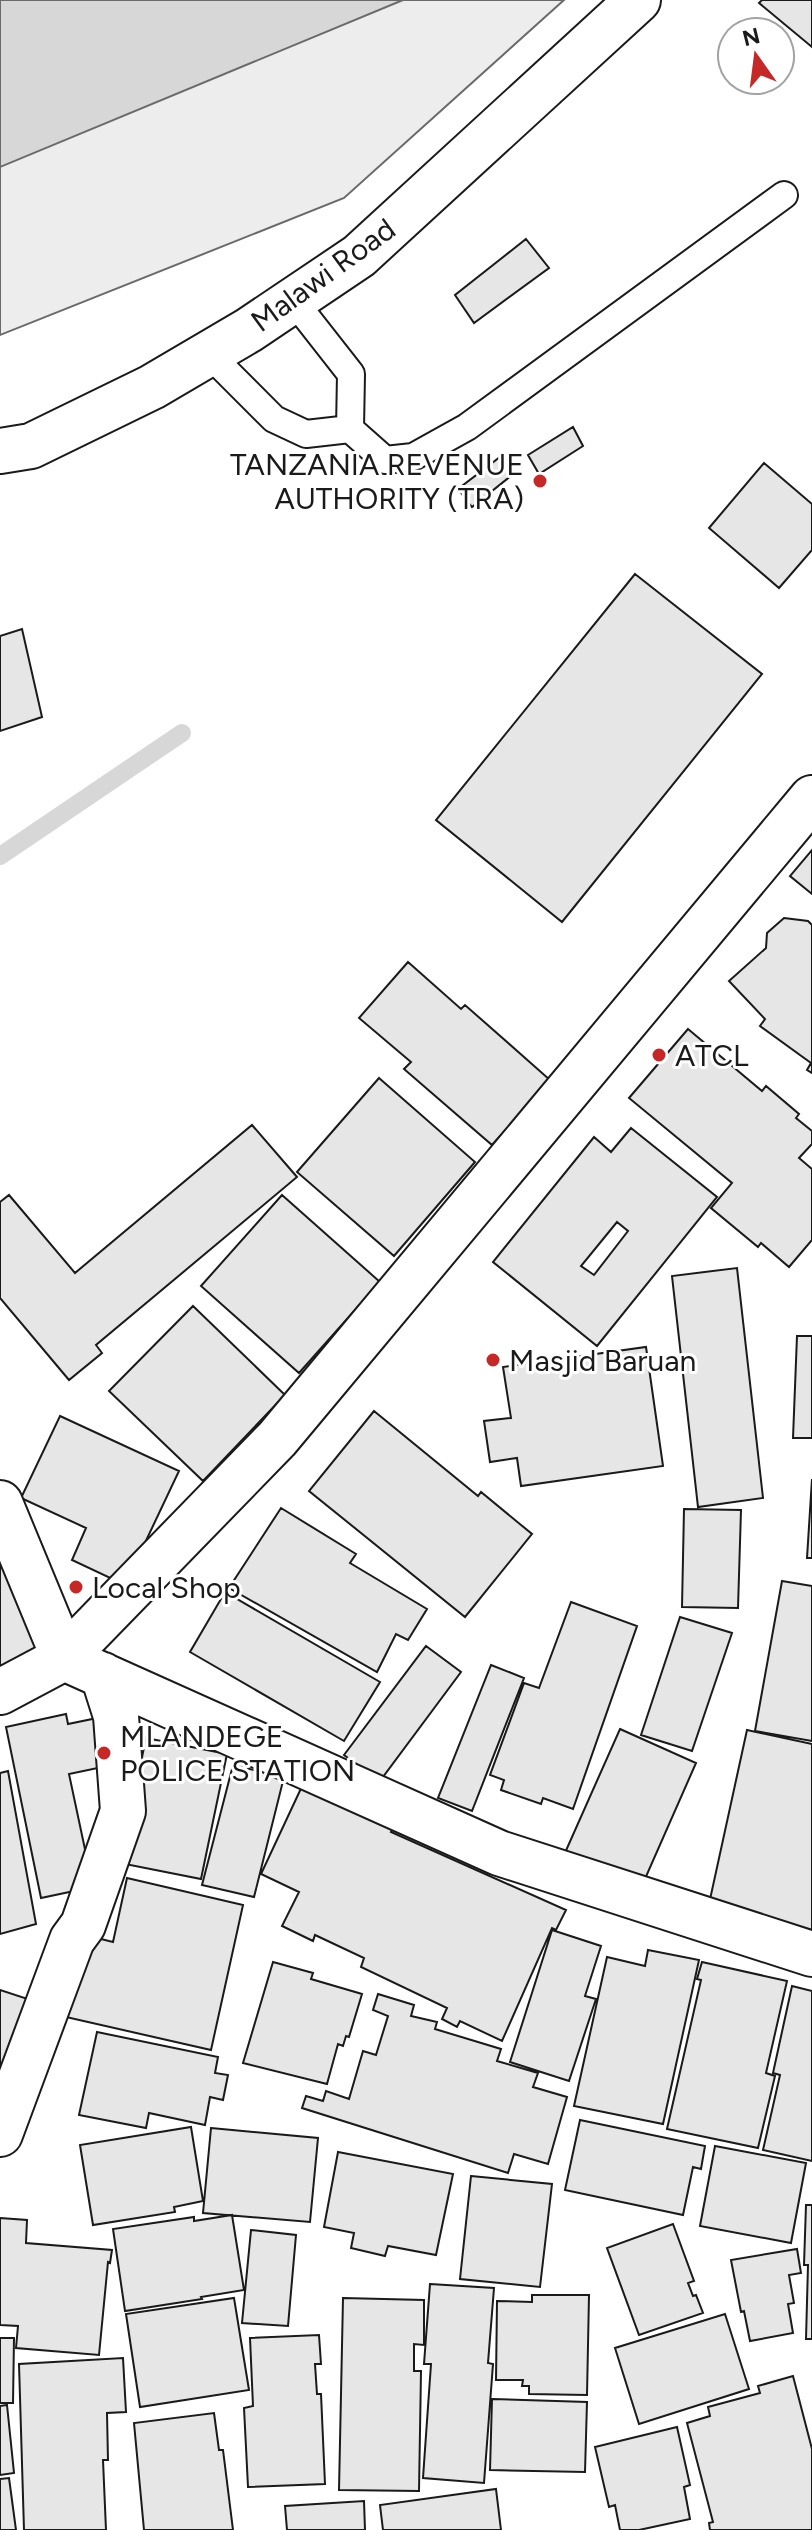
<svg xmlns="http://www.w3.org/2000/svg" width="812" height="2530" viewBox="0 0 812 2530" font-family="Figtree,sans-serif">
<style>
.green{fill:#ededed;stroke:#6a6a6a;stroke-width:2}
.water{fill:#d7d7d7;stroke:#6a6a6a;stroke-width:2}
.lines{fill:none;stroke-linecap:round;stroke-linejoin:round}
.stream{stroke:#d7d7d7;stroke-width:18}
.building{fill:#e6e6e6;stroke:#1a1a1a;stroke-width:2;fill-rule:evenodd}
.service-casing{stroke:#1a1a1a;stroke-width:30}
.minor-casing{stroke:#1a1a1a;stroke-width:48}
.primary-casing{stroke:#1a1a1a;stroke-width:48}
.service{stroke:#fff;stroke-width:26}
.minor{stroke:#fff;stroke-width:44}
.primary{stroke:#fff;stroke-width:44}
.poi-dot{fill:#c62828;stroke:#fff;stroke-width:3}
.labels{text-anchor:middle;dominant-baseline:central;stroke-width:6;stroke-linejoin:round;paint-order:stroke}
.street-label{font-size:30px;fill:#1a1a1a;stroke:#fff}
.poi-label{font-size:30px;fill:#1a1a1a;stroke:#fff;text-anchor:start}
</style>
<rect width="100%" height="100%" fill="#fff"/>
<!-- green -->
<path class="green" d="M0,0H564L344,198L0,335Z"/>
<!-- water -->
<path class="water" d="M0,0H403L0,167Z"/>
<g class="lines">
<!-- stream -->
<path class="stream" d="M0,856L182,733"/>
</g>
<!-- building -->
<path class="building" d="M762,0H812V47L759,3Z
M526,239L549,268L474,323L455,295Z
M573,427L583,446L539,474L528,455Z
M500,457L512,475L472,507L458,489Z
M764,463L812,504V550L779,588L709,528Z
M635,574L762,674L562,922L436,820Z
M22,629L42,717L0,731V636Z
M812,850V894L790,876Z
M784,918L808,921L812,925V1073L807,1070L811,1063L760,1026L765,1019L729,981L766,948L767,933Z
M408,962L461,1009L465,1005L550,1080L492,1145L404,1069L411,1062L359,1018Z
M688,1029L762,1091L766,1086L799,1114L796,1118L812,1131V1144L799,1158L812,1169V1240L789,1267L761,1243L758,1247L711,1208L732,1183L629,1098Z
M379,1078L475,1162L394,1256L297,1172Z
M252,1125L297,1177L96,1345L102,1353L69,1380L0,1298V1202L9,1195L75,1273Z
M631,1128L717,1197L597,1346L493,1262L594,1137L611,1152ZM617,1222L628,1231L594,1275L581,1266Z
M282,1195L380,1282L299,1373L201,1286Z
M737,1268L763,1498L698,1507L672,1276Z
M193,1306L285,1395L203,1481L109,1391Z
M797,1336H812V1438H793Z
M646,1347L663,1466L521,1486L517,1458L490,1462L484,1421L511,1418L503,1367Z
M374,1411L478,1496L481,1492L532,1534L465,1617L309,1491Z
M60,1416L179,1471L125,1585L72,1560L86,1528L21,1498Z
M812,1479V1558H807Z
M281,1508L356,1554L350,1563L427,1609L408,1640L396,1634L377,1672L229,1588Z
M684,1509L741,1510L738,1608L682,1607Z
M0,1549L50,1652L0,1674Z
M782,1581L812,1586V1741L755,1731Z
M225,1592L380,1682L344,1741L190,1652Z
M571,1602L637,1626L573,1809L543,1798L541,1804L501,1790L504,1780L490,1775L524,1683L539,1688Z
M680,1617L732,1633L692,1751L641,1735Z
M426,1646L461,1672L380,1781L344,1755Z
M491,1665L524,1678L472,1811L438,1798Z
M66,1714L68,1724L102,1717L112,1765L69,1774L93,1887L41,1898L6,1727Z
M620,1729L696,1763L641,1888L564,1855Z
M747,1730L812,1744V1941L709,1904Z
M146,1738L227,1754L201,1879L120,1863Z
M233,1765L284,1777L254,1897L202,1885Z
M8,1771L36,1924L0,1934V1773Z
M304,1782L400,1813L391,1832L566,1910L556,1930L552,1928L502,2041L460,2021L457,2027L442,2019L447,2008L361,1967L364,1958L315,1935L313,1941L282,1926L299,1892L261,1874Z
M127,1878L243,1905L211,2050L66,2017L85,1935L113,1942Z
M552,1930L601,1946L585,1996L596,1999L569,2081L510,2062Z
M648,1950L699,1960L663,2124L574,2106L607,1957L645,1966Z
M273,1962L313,1973L311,1979L362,1994L349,2037L346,2036L343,2046L338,2044L327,2084L243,2063Z
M702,1962L787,1981L766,2073L775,2076L758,2148L667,2129L701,1980L697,1979Z
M792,1986L812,1991V2161L763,2150L780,2075L773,2073Z
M0,1990L40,2003L0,2088Z
M378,1994L414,2005L411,2016L437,2022L435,2029L501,2049L497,2061L538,2073L533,2087L567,2097L548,2164L514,2154L508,2173L302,2108L306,2096L323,2101L326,2091L349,2099L363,2051L376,2055L388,2016L373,2010Z
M97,2032L218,2057L215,2073L228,2075L223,2100L210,2097L205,2125L149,2113L146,2128L79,2115Z
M580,2120L705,2146L701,2169L693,2167L683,2215L565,2190Z
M191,2127L203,2201L174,2207L175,2212L93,2225L80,2145Z
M211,2128L318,2138L310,2222L203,2213Z
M715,2146L806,2163L791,2243L700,2226Z
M338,2152L453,2174L436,2255L388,2246L385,2256L351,2248L354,2233L324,2227Z
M471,2176L552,2184L540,2287L460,2279Z
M806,2205H812V2339H806L808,2265H804Z
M232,2215L244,2290L201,2297L202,2299L125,2311L113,2229L194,2217V2221Z
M0,2218L27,2220L26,2243L112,2250L110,2263L108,2262L99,2355L16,2348L18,2326L0,2325Z
M673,2224L694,2281L688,2283L693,2296L696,2295L703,2313L639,2335L607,2248Z
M251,2230L296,2235L288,2326L242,2323Z
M797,2249L801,2273L789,2275L794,2303L788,2304L793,2333L750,2341L744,2311L741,2312L731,2260Z
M430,2284L494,2288L488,2363L493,2364L484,2483L423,2478L431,2364H424Z
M532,2295H589L587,2395L529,2394V2386H522L523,2380H496L497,2301L532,2302Z
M234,2298L249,2390L140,2407L126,2314Z
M343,2298L424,2300V2345L414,2344V2371H421L419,2491L339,2490Z
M725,2314L749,2389L639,2424L615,2348Z
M319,2335L321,2364H315L317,2394H321L325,2484L248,2487L244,2408L253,2406L250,2338Z
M0,2338H14L13,2403H0Z
M123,2358L126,2412L107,2413L108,2460H103L106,2530H24L19,2364Z
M793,2376L812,2449V2530H710L709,2523L713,2522L687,2423L710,2416L708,2407L760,2393L758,2386Z
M492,2399L587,2402L585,2472L490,2470Z
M7,2405L14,2473L0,2475V2406Z
M214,2413L219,2450H223L233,2530H144L134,2423Z
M677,2427L690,2485L684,2487L690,2519L639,2530H620L615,2505L609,2507L595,2447Z
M9,2478L16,2530H0V2479Z
M496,2489L501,2530H383L380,2505Z
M364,2501L365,2530H287L285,2506Z"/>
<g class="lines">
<defs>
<path id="service" d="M293,300L351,374L350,429
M208,353L274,419L306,434L350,429L385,460L413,457L467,427L784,195"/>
<path id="minor" d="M0,1503L64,1658L499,1853L812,1954
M0,1692L64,1658L277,1439L812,798
M0,2134L72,1940L83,1925L123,1811L116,1716L103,1675"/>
<path id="primary" d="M0,451L31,446L152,387L249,330L359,256L638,0"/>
</defs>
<!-- service casing -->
<use href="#service" class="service-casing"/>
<!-- minor casing -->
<use href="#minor" class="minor-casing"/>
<!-- primary casing -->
<use href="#primary" class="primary-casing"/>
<!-- service -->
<use href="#service" class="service"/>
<!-- minor -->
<use href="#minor" class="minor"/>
<!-- primary -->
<use href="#primary" class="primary"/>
</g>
<!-- markers -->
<g class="poi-dot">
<circle cx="540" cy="481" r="8"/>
<circle cx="659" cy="1055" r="8"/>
<circle cx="493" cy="1360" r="8"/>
<circle cx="76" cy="1587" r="8"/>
<circle cx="104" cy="1753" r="8"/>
</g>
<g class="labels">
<!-- street labels -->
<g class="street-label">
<text transform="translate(323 275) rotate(-36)">Malawi Road</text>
</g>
<!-- poi labels -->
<g class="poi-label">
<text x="524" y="464" text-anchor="end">TANZANIA REVENUE<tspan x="524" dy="34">AUTHORITY (TRA)</tspan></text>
<text x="675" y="1055">ATCL</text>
<text x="509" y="1360">Masjid Baruan</text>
<text x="92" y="1587">Local Shop</text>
<text x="120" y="1736">MLANDEGE<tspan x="120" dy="34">POLICE STATION</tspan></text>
</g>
</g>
<!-- north arrow -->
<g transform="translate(756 56) rotate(346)"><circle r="38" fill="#ffffff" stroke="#a3a3a3" stroke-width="2"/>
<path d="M0-6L14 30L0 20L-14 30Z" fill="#c62828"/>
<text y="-12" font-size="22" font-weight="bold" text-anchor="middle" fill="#1a1a1a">N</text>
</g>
</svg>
